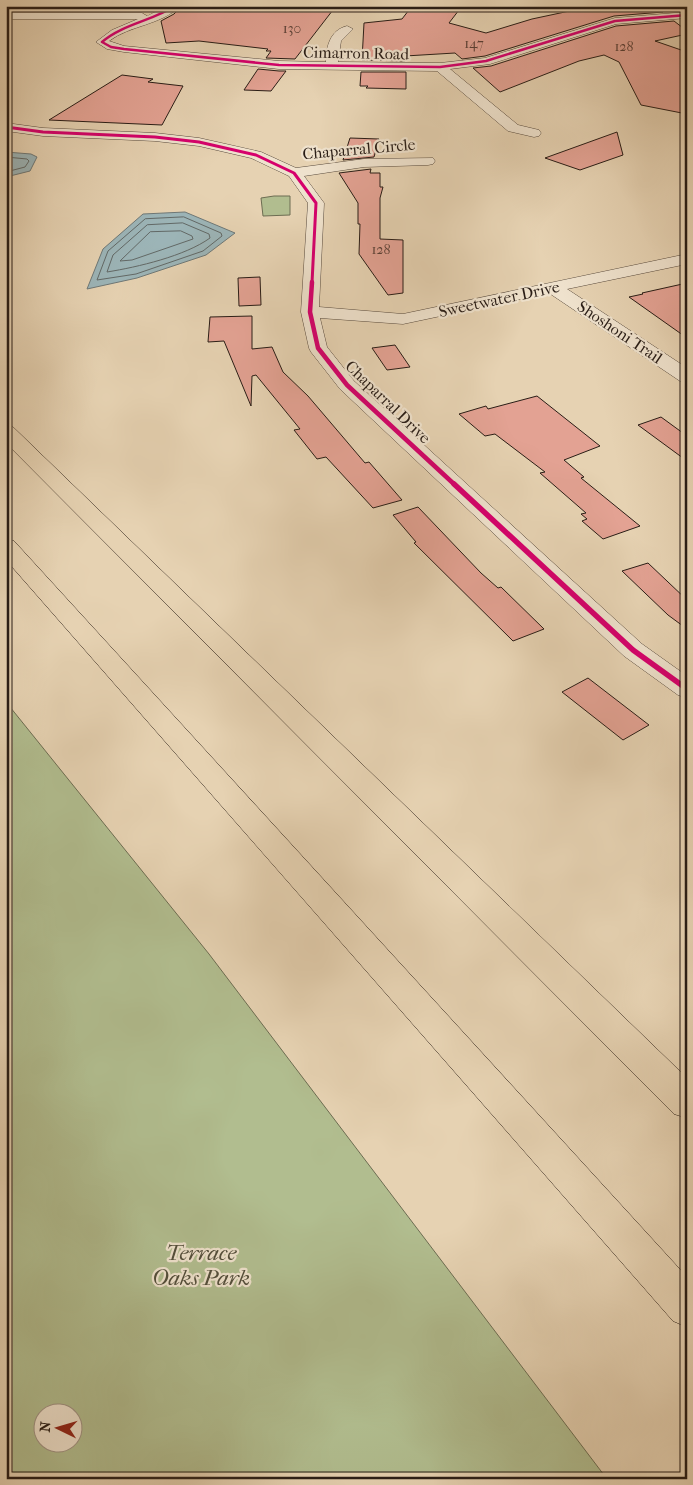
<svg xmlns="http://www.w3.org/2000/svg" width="693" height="1485" viewBox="0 0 693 1485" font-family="'IM FELL French Canon',serif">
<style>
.green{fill:#b1bd8f;stroke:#6d6d52;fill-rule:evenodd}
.water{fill:#9cb5b8;stroke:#6e7877}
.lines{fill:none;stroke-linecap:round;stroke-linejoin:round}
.shore{stroke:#626967;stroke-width:1}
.building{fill:#e3a293;stroke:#291d16}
.street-casing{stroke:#584a3d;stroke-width:1}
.highway-casing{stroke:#291d16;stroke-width:1}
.street{fill:#efe2cd;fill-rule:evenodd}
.highway{fill:#e6d2b2;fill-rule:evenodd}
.cycleway-far3-casing{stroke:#efe2cd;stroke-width:4}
.cycleway-far2-casing{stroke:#efe2cd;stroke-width:5}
.cycleway-far1-casing{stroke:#efe2cd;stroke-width:6}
.cycleway-casing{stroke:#efe2cd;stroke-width:8}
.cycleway-far3{stroke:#d6006c;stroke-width:2.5}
.cycleway-far2{stroke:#d6006c;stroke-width:3}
.cycleway-far1{stroke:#d6006c;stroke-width:4.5}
.cycleway{stroke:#d6006c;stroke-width:5.5}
.labels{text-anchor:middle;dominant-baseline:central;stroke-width:4.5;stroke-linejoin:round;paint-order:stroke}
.far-number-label{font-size:14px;fill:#583e35}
.far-street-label{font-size:16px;fill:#291d16;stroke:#efe2cd}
.near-park-label{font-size:22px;font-style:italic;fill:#524d3a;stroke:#efe2cd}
</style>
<rect width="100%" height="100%" fill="#e6d2b2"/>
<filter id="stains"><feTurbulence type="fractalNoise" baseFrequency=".004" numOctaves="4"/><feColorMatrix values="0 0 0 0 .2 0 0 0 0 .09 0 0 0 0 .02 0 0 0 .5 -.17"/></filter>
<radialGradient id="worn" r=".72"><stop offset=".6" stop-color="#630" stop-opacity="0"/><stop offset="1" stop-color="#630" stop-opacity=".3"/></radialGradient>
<!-- green -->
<path class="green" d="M274,196H290V215L263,216L261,198Z
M6,702L209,954L607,1479H6ZM42,1412H72V1442H42Z"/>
<!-- water -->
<path class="water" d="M6,152L31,154L37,157L30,171L6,177Z
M185,212L235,233L206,255L137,278L87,289L103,249L143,214Z"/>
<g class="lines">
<!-- shore -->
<path class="shore" d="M6,157L27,159L29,161L25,167L6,172
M184,217L221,233L222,236L203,251L136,274L97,280L108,251L145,219Z
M183,223L209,234L210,238C185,256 138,267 107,272L113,255L147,225Z
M181,231L192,236L193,239L132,260L120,261L150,232Z"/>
</g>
<!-- building -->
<path class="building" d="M182,6H336L295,59L266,58L271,51H266L268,49L199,41L166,43L161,21L174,14Z
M412,6H438L436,8L459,10L449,23L486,33L532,19L593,6H656L663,12L614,16L485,56L462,59L455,53L405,56V61L362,60L364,23L402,19Z
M674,21L687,31V34L655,41L687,52V114L641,105L619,62L604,55L579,61L500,92L473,68L491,66L616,26Z
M258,69L279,71H286L271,91L244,90Z
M361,72H406V89L366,88L368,86H360Z
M122,75L153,79L148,82L183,86L162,125L49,120Z
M617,132L623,155L580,170L545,158Z
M350,138L379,139L374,157L343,160Z
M371,169L370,173H380V187H383L380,198V239L403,240V293L388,295L359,254L360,224H358V203L339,173Z
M260,277L261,305L239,306L238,278Z
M687,283V338L629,297L643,294L642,293Z
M252,316V349L272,347L283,372L308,396L365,463L369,462L402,500L373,508L326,457L317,459L294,430L300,429L256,375L252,376L251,406L224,341L208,342L210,317Z
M395,345L410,367L387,370L372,348Z
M537,396L600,446L564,460L584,477L581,478L640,526L603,539L582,521L587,519L581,514L586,513L540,473L545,472L495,434L485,436L459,414L486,406L488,409Z
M661,417L687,436V461L638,425Z
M418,507L481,573L498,588L501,587L544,629L513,641L414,543L416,542L393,515Z
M648,563L687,600V629L668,615L622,571Z
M588,678L649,725L623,740L562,692Z"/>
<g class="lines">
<defs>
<path id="street" d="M167,6H180C162,25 130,25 109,41L124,46L279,61L326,62C326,47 330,30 347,26L353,29L341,41L338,62L440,63L485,58L615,18L687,12V18L616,24L490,64L450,69L518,125L539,130L541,133L539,136L534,137L508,131L437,71L279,69L124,52L107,49L96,42L112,30L138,19H6V13H142L147,16Z
M6,123L43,128L155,133L199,138L261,152L296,168L364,159L433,158L435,161L433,164L428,165L364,167L304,176L324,203L319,307L403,314L687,254V264L567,289L687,368V383L680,381L549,293L403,324L320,318L327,347L354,381L642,644L687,676V698L678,695L624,656L340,389L311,352L309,348L301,312L308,203L289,176L251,158L199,146L155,141L43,136L6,131Z"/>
<path id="highway" d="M6,425L13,427L687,1078V1118L674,1114L6,443Z
M6,539L14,541L687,1277V1327L673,1321L6,560Z"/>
</defs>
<!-- street casing -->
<use href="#street" class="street-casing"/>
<!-- highway casing -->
<use href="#highway" class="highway-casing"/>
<!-- street -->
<use href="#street" class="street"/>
<!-- highway -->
<use href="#highway" class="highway"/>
<defs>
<path id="cycleway-far3" d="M175,6C152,21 123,24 102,42L111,47L124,49L279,65L440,67L486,61L615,21L687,15"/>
<path id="cycleway-far2" d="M6,127L43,132L155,137L199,142L256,155L294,173L316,203L312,283"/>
<path id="cycleway-far1" d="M312,282L310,312L318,348L347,385L455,485"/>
<path id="cycleway" d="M454,484L633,650L687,689"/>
</defs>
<!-- cycleway-far3 casing -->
<use href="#cycleway-far3" class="cycleway-far3-casing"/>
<!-- cycleway-far2 casing -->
<use href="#cycleway-far2" class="cycleway-far2-casing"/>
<!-- cycleway-far1 casing -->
<use href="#cycleway-far1" class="cycleway-far1-casing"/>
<!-- cycleway casing -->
<use href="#cycleway" class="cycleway-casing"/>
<!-- cycleway-far3 -->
<use href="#cycleway-far3" class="cycleway-far3"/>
<!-- cycleway-far2 -->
<use href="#cycleway-far2" class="cycleway-far2"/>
<!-- cycleway-far1 -->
<use href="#cycleway-far1" class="cycleway-far1"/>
<!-- cycleway -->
<use href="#cycleway" class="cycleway"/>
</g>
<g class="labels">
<!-- far-number labels -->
<g class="far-number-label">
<text x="292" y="28">130</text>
<text x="474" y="43">147</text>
<text x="624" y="46">128</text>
<text x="381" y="249">128</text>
</g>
<!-- far-street labels -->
<g class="far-street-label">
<text transform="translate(356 53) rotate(1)">Cimarron Road</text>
<text transform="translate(359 149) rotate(-5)">Chaparral Circle</text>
<text transform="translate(499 299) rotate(-12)">Sweetwater Drive</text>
<text transform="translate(620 332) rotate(34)">Shoshoni Trail</text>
<text transform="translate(388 402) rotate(44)">Chaparral Drive</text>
</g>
<!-- near-park labels -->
<g class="near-park-label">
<text x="201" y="1253">Terrace<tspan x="201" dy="25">Oaks Park</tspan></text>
</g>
</g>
<!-- margin -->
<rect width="693" height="1485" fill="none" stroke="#e6d2b2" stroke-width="25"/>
<rect x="8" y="8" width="678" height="1470" fill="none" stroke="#291d16" stroke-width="2.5"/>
<rect x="12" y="12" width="668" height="1460" fill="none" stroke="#291d16"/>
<!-- north arrow -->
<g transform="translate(58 1428) rotate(275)"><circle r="24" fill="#efe2cd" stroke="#a09384"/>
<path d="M0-4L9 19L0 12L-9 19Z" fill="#8f2418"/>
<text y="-8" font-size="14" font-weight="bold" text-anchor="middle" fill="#291d16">N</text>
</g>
<rect width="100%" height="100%" filter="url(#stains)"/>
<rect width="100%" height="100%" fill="url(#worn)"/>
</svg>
